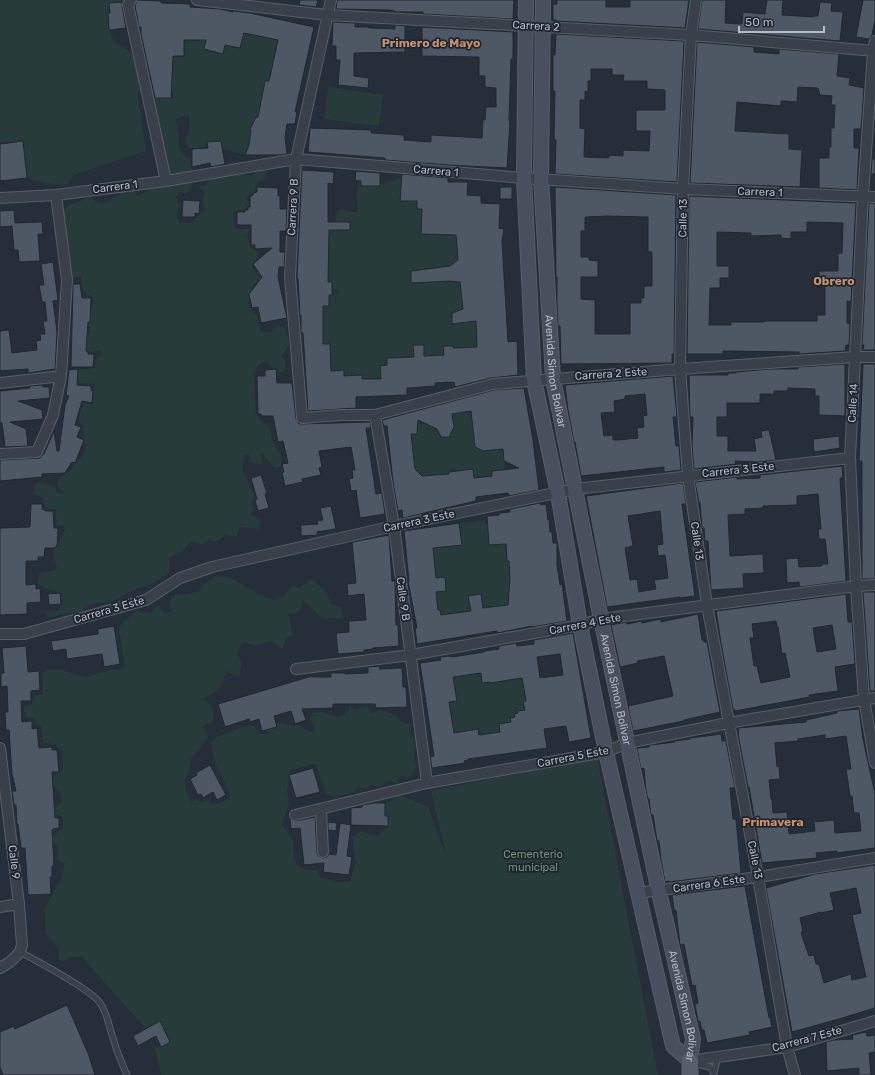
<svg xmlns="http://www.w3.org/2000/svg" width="875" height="1075" viewBox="0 0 875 1075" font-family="Rubik,sans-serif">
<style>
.green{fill:#283b3b}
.building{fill:#4e5865;stroke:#202731;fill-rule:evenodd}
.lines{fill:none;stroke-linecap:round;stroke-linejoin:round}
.service-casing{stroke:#575e68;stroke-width:7}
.minor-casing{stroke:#575e68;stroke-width:12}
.secondary-casing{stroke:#575e68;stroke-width:16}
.primary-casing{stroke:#424953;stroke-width:18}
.service{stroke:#39404a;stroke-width:5}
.minor{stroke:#39404a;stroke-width:10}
.secondary{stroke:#47505c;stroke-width:14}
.primary{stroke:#575f6a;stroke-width:16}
.labels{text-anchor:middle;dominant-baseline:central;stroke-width:3.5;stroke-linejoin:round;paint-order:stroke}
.street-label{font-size:11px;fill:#b4bbc5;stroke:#1e252f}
.park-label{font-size:11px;fill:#6e9476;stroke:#1e252f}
.neighbourhood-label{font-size:12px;font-weight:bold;fill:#c9926c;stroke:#1e252f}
</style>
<rect width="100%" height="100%" fill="#252e39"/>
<!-- green -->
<path class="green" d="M0,0H126V2L109,4L110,13L108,14C110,40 111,42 135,54L140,80L138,98L146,151L74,175L67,185L42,183L27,178L23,141L0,143Z
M201,7L213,8L204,50L223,54L225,45L240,48L244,29L259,36L278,40L269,81H265L261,104L270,120L256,117L250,129L259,135L249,145L245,155L223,149L221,141L207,142L205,147L192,149L185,143L189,130V116L176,118L179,137V149L190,160L192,171L170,177L151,98H173V90H170L173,56L184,39L201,24Z
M328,87L383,95L379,126L324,119Z
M258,170L267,171L264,181H258L254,192L246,197L249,205L244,210L238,211L233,213L235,228L241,230L246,228L250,230L247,235C250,245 247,246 258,252L257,258L251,265L254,271L259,272L271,273L251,287L248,303L251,310L257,316L261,331L270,333L277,325L286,329L289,344L282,356C288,362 286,366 283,373L276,368H272L268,361L258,365L254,374L256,414L263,423L269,425L272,440L281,455V466L275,468L265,457L264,453L261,454L263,464H256L250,461L249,454L245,455L242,469L255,497L251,503L254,509L251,514L261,521L258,529L240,527L237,536H229L226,534L217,541H211L209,539L203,545L191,541L183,550L169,558L170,572L154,583L138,588L108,603H95L87,606L83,611L49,617L44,612L57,611L60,609L59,606L63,603L62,593L46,589L38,584L39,573L55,570L57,565L54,560L53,551C59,545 60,537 65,530L63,525L56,526L57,521L55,513L57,510L47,508L43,502V497L35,495L34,486L38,482L54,486L57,492L61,494L64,492L57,486L58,479C71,471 79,462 86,448L83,429L84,427L80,424C78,417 80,409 85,403L92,405L94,399V384L79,383L78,378L74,377V370L96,368L95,361L100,356L102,350L90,352L83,346L84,340L90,332L88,318L94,299C91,294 87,295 84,291C81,287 83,282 81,277L71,278L72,271L69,268L71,264L67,262L64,229L67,222L63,218L62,211L68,206L89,197L100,204L108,201L120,193L134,190L138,196L154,187L157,189L161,185C174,187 181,183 194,181L191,189L185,194L180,191L176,197L180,204L176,215L180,223H190L204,211L203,202L204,192L197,186L205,185L209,180L220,175L238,172L251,176Z
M361,173L379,186L401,178V201H417V209L433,210L432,226L421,225V234L466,236L458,242V260L450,266L410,271L412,283L451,281L460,282L463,309L452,324L476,321L477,347L453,348L452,346H444V357L434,358L431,355L424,356V345H413L414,357L387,358V365L380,366L381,378L369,379L362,384L361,375L344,376V370L318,373V344H304L301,333H323V306H329V294L338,295V290L332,289V282L322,279L328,267L329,230H338V222H335L337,211L343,208L349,212H358L356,196Z
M451,409L463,412L471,411L475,447L483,451L517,448L504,459L505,469L491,471L493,485L474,478L472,469L456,471L455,468L449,469V474H444V484L431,486L428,475L416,477L411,434H417V424C428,422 436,428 441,437H449L454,427Z
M484,520L485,524H488L505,544L507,561H509L510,578L508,605L498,606L484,612L481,594L469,596L471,611L456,613L457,619L415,614L429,579L433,548H438L437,543L461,535L459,523Z
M215,576L229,577L258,594L274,600L284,596L293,585L300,588L311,579C320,586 329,592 331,604L341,607L343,619L333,618L323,619L303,600L301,608L296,614H288C292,622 290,628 294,636L286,638L283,649L270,640L256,646L244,642L240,647L237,655L242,662L239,677L226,671C222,688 220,690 204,698C213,706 214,710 213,722L203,726L208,737C203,746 197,751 191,758C192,769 184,776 185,787C186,792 189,797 191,802L198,799L200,802L208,800L212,804L220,803L230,798L229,792L215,763L211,743L215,738L239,728L254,725L260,734H268L267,730L278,722L288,725L302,726L306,730L314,733V725L310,719L312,713L322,712L338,717L347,713L350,703L354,711L366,706L372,713L380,710L396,715L401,722L412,724L409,733L416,739L414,760L417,766L411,777L400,776L397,783L388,781L378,787L372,784L368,788H358L349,794L334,797L327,795L315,764L290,770L287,791L289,805L286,811L282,825L294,842L293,851L296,864L307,870H317L320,878L338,882L350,881L356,862L353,844V837L360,831L378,836L388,826V816H385V803L400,795L428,807L447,859L431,791L597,757L658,1075H161L155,1049L170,1042L160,1021L146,1029L82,957H71L63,962L58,959L59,950L46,933L44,909L61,879L65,863L58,861V845L50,844L48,835L57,833L63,828L62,816L47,814L49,808L60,805C64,794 58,789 49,783L52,777L62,771L63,753L55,744L43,743L41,726L36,724L35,718L26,717L23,707L32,704L34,695H43V676L45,670H63L75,675L87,677L110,670L123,669L124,660L119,629L123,622L137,611L151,613L158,606L165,613L172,611L169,601L176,594H187L199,591L203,584Z
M481,673L482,683L490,682L491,683L508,681L521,673L523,686L534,684L538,700L524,702L525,710L518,711V713L514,714L515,717L510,718L511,722L499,724L500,732L479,735L478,729L454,733L449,702L457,701L444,679Z"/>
<!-- building -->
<path class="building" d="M137,0L161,1V3L190,4V7L220,9L233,12V11L250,13L314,27L295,112L297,111L295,124H287L285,137L287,154L279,155H245L249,145L251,130L250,129L256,117H258L265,81H269L278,40L244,33L240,48L225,45L223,54L204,49L206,40H184V56H173L171,98H155L141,34V27H139L135,6Z
M300,0H318L316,7L299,5Z
M337,0H514L513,19L423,14V12H395V11L389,10L336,9Z
M557,0H606V7H630V0H689L685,28L556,21V20H553V4H557Z
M702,0H726L725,23L742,24L743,12L765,14L767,0H783L782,15L814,17V16H818L820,2L832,3L831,11L843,12L840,41L698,29Z
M863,0H875V20L872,35L869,39L856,37Z
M122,2V6L126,28L109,30L108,14L110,13L109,3Z
M333,22L355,23V27H369V28L395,29V25L405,26V52L354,53V76L369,78L368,88L338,85L340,60H336V46H332Z
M422,27L513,32V59H511L509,121H510L507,168L448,165L385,160V158L308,152L310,128L371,130V133L404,135V140L431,142V135L482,138L483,120H485L486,107H496V88L485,87V76H479V57L422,56Z
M556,34L684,41L677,182L555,174L556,140H554L555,91H553V54L555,55ZM591,69H612V75H624L623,81H647V89L665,90V110H636V131H650L649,151L623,150V156L609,155V158L584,157L585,129L580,128V100H585V91L588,92V81H591Z
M697,42L754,47V52L779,54V49L839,54L837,76L850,78L849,85L864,88L861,129H854V148H859L857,190L819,188V158H829V147H831V128H834L835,105H831L832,96L820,95L818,88L798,87L797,102L781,101V106L737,102L735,131L789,134V149L802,150L800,187L690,183Z
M23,141L27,178L0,181V144Z
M221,141L225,164L211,167L210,163L192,167V149L208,148L207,142Z
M872,159H875V174H871Z
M302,170L334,172L333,184L328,183V222H350V230H329L328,282H332V295H329V306H323V344H330L331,371L344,370V376L362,375V379H381L380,366L387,365V358L414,357L413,345H424V356L444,355L443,346H453V348L477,347L476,321L452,324V313L463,309L460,282L451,281L411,283V271L450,266L458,260L456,235L421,234L422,209H417V201H400L402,174L448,178V182H468L467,195L481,196V203L500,204L499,228L504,229L502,241L508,342L517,341L518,375L491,378L455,387L454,382L435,383V386L407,388V395L356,397V408L308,411L303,333H301V315H300L298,279L297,277Z
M356,171L380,173V186H361V181L355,180Z
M257,187L278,188V196H280V209H287L286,231H280V252H285L284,267H279L278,277L287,318L261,323L258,307L252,308L249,294L262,277L253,264L272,248L255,249V245H251V225H237V212H245V210H248V207H250V197L253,195V193L257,192Z
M500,187H512V199H500Z
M555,187L676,195L674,354H672V363L561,364L560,326H558L557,305V277H556ZM608,216L648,217V252H652V286H644V298H641V303H630V334H595V300L581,299V277H598V261L589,260V257H581V231H585V217Z
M689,196L856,203L851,302L847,301V323L850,324L849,345H846L845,351L799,354V352L723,351V354H687ZM807,222L843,223L842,253H838V271H819V281H825V315H817V321H764V322H731V325H709L710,288H720V278H729V266H717V232L751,233V236L781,235V238L791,239V232H807Z
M183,200L200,201L199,214L195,213V217H182Z
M869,203H875V350H863L864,345H862Z
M14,210L15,223L42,222L43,234H38L40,261L19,262L18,250H14L12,226L0,227V211Z
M53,262L58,300L53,301L57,332L55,369L28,373V369L0,371V331L9,330L12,353L37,350L36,341L41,340L40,334H45L43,321H47L45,302H42L39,285H44L41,264Z
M73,284H80L82,298H91L90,322H88L86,351L88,352V354H94L93,367H71Z
M845,364V416L819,415V396H815V389L788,388V391H774V394H760V403H727V417H717V436H728V451H756L754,439L762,437L761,431L769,430L776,460L759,462L735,461L736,464L694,469L692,446L693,417H690L689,375H728V373H736V372L770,369H798V367Z
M863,364H875V579H862V461H859Z
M78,369L77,385L91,386V390L93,391L92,403L82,401L75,425L81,427L77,437L84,440L75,463L72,462L65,473L42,474V477L0,481V460L40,458L44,454L54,431L57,451H59L65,405L69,396H66L69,370Z
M276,369L277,383H292L296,419L299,424L370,422L371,428H366L376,494L382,493L385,514L360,518L356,490L351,491L349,479L353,478L352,470H355L351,447L319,451L322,467L319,468L321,475L302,479L303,482L285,486L282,473L284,472L282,464L288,463L283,441L278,442L273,416H261V414H258L257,376H265V370Z
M673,376L677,417H673L676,446H679L681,470L664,472V467L581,476L575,442H574L568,410L565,385ZM645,394L647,415L643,416L644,427L637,428L638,438L618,440H613V435L604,436L601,413L615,412L614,401L625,399V396Z
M43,385V387H49L50,398L18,401L42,410L43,419L10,422L26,429L28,446L5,447L2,423H0V391L30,388V386Z
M524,388L533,440L539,490L509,496L508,493L476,497V501L403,518L402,510L398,511L393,482L387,426H384L382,420L494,390ZM471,411L475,447L483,451L503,449L504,461L519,468L492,471V476L474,478L473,469L449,472V474L422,476L415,469L411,434H417L418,420L437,429L441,437H449L454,427L452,414Z
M839,436L840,448L814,452L813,439Z
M842,466L843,478H840L846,581L800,587L799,582L787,583L786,559L798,558L799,567L822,566L821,564H828L825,539H819L818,529H821L818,494L797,496V505L763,506V508L745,509V514L728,515L730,556L763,554L764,573L743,574L744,588L711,590L708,541H705L704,528H702L700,503H699L695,482L737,477V479L760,478V475Z
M261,475L267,493L265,494L269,508L258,511L255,500L257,499L251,478Z
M683,483L686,504H682L695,596L680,598V597L607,607L586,496ZM660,511L663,544L657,545L658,556L665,555L668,578L654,580L656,589L639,592L637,579L630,580L625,548L633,546L628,516Z
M540,503L541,505L546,504L548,520L549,519L550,532H552L553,543H557V565L560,585L562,584L567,621L532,627V626L497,633V631L417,644L415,628H417L408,581H409L404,531L459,523L462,545L433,548L436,578L445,577L446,591L436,592L438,610H440L441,615L471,611L468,596L481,594L483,608L508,605L510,578L509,561H507L506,544L489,545L487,516L499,515V513L510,512V509Z
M31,504H42V509L45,510V511H53L54,528H58L57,546H56L55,548H45L44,557H38V561H26V585L36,584V589L40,588L41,602L27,603V614L0,615V528L30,527Z
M331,506L336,529L317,532V535L301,536V525L318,524L317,521L323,520L320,508Z
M389,535L392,581H395V584L396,625H398L399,646L373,648V649L364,650V652L338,654L336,633L349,632V621L366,620L364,594L348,596L347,584L356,583L352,542Z
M863,592H875V691H870Z
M60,593L61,604L49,605L48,594Z
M846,594L848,622H852L855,664L835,667L838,691L809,695L810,697L735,711L734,709H733L721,643L716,611ZM776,621L777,627H778L782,654L785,653L790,677L761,683L757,666H754L750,638H754L752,624ZM832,625L836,649L817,652L813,628Z
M698,614L702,640H704V642H707L720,712L684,720V721L633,731L628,706L673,696L664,656L637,661L638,663L620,667L611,625L627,622V624L642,621V623L661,619V622Z
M114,626L120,664L104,667L102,654L67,659L66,649L53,651L51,641L98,634V629Z
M573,633L591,738L569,742L566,726L544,729L547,748L468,759V760L464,761L465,763L432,768L430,757L434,756L420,663L441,660L440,657L452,656V657L484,652V651L499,649V646L516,643L517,646L534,644V640ZM560,654L563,675L540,678L537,657ZM481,673L482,683L490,682V683L522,678L526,701L523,702L525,710L517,711L518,713L514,714L515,717L510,718L511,722L499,724L500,732L479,735L478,729L454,733L449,702L457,701L453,677Z
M26,646L28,672L39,671L40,690L31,691V701H21L22,722L32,721V729L37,728L39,748L52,747V750H57L59,772H52L55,818H59V828L53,829L52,830L54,866H52V877H50L51,894L28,895L25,848H21L18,824H17L16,805H14L13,797L12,791H16L12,774L9,730H6L5,712H8L7,686L1,687V673H4L2,648Z
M379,666L380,669L402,668L403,687H406L407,707L376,708L375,704H333V708L302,709L306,720L295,724L291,711L274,716L277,727L262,731L259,719L250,722L249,719L225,727L218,704L312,676V677H331V673H345V674L368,673V667Z
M859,709L863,739L875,794V848L837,853V851L816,853L817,858L762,863L749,787H748L739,740L738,728L806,722V720L837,713V711ZM825,735V739L846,736L851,769H846L850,796H852L854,813H859L861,831L835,833L834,820L814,822L815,831L789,834L787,812L773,813L772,799H771L769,780L780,779L779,766L777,767L775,743L798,741V739Z
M721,734L722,741H726L735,788H730L733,819H736L741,873L669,882V881L665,882L661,860L659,841H657L653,815H651L649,799H648L646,791L644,768L641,769L637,748L649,747V745H651L675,742V741L690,739V738Z
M210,765L226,795L217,800L213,792L203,798L201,794L198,795L190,779L197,775L196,773Z
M313,768L320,792L296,798L289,775Z
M373,803H385V816H388V826L351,825V808L362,807L363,805Z
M315,817L317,853L318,856L323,858L327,857L329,854L336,855L340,823L351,825L347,856L352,857L349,875L323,872L324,863L304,865L300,828L291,829L290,819L296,821Z
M328,822L337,823L336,831L328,830Z
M875,865V1008L839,1019L792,1032L766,888L815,874ZM856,888L861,913L852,915L866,977L852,980L851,974L824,983L819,964H816L814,955L809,956L804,942L801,932H803L800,918L821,912V913L834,910L830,893Z
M745,886L769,1018L770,1017L772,1027L749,1032L750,1035L707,1043L704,1030H702L700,1021L698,1022L695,1004L698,1003L695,985L692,986L684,944L680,945L676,910H674L672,895Z
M67,1005L88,1053L95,1075H3L0,1068V1032L14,1026L15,1029Z
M160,1021L170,1042L161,1047L156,1036L138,1046L133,1036Z
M866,1032L867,1036L875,1035V1052L869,1053L871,1075H859V1068L827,1071L826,1042L834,1040L853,1039L852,1035Z"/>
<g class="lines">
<defs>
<path id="service" d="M20,952C37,961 90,989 100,1003C108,1014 109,1028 114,1041C117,1052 122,1064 127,1075
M692,1063L710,1067L714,1073
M714,1073L718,1057"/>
<path id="minor" d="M131,0L128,5L166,181
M197,0L327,15L691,35L875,51
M331,0L296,159L290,277L302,418L341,415H375L493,384L680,369L855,357H875
M696,0L691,35L683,189L680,369L688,476L707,605L758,877L787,1047L795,1075
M875,41L873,51L863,196L850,458L856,586L864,699L875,763
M0,198L56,195L166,181L296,159L524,178L683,189L875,197
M0,383L61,376
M375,415L394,526L427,783
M0,454L37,452L53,415L61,376L67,280L56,195
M0,634H24L146,600L180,578L212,567L394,526L575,489L850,458
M296,669L411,655L580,625L601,619L856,586L875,585
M0,748L19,904L22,945L20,952L10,962L0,968
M321,809L323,852
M295,815L427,783L606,752L627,743L728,723L875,698
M638,893L758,877L875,858
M0,907L19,904
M690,1061L787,1047L875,1021"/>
<g id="secondary">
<path d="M526,0L524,178L534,380L558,493L580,625L606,752L673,1046L690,1061"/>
<path id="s1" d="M543,0L541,178L553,379L601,619L659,892L693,1039L690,1061"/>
</g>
<path id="primary" d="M690,1061V1075"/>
</defs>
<!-- service casing -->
<use href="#service" class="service-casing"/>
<!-- minor casing -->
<use href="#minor" class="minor-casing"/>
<!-- secondary casing -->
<use href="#secondary" class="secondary-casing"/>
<!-- primary casing -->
<use href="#primary" class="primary-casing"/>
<!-- service -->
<use href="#service" class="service"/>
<!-- minor -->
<use href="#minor" class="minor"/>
<!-- secondary -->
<use href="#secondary" class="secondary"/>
<!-- primary -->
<use href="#primary" class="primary"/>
</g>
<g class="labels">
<!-- street labels -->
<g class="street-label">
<text transform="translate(536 26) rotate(3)">Carrera 2</text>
<text transform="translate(436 171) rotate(5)">Carrera 1</text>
<text transform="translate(115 187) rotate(-7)">Carrera 1</text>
<text transform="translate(760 192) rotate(2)">Carrera 1</text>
<text transform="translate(293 207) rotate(-87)">Carrera 9 B</text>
<text transform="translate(683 218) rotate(-89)">Calle 13</text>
<text stroke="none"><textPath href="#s1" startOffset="372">Avenida Simon Bolivar</textPath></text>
<text transform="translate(611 374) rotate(-4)">Carrera 2 Este</text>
<text transform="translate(853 403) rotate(-87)">Calle 14</text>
<text transform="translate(738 470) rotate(-6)">Carrera 3 Este</text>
<text transform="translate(419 521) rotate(-12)">Carrera 3 Este</text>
<text transform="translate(697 541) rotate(82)">Calle 13</text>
<text transform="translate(403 599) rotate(82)">Calle 9 B</text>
<text transform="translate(109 610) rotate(-16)">Carrera 3 Este</text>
<text transform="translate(585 624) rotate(-11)">Carrera 4 Este</text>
<text stroke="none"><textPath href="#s1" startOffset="696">Avenida Simon Bolivar</textPath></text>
<text transform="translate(573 757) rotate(-11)">Carrera 5 Este</text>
<text transform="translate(755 860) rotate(79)">Calle 13</text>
<text transform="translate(14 862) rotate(83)">Calle 9</text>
<text transform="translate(709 884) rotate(-8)">Carrera 6 Este</text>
<text stroke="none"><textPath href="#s1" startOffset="1020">Avenida Simon Bolivar</textPath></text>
<text transform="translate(807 1039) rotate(-15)">Carrera 7 Este</text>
</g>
<!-- park labels -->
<g class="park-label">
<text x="533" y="854">Cementerio<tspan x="533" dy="13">municipal</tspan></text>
</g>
<!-- neighbourhood labels -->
<g class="neighbourhood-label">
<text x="431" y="43">Primero de Mayo</text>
<text x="834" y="281">Obrero</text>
<text x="773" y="822">Primavera</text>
</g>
</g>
<!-- scale -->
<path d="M739 26v6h85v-6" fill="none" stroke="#b4bbc5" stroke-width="2"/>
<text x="745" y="26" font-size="12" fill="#b4bbc5" stroke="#1e252f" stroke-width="3" paint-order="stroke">50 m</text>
</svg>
